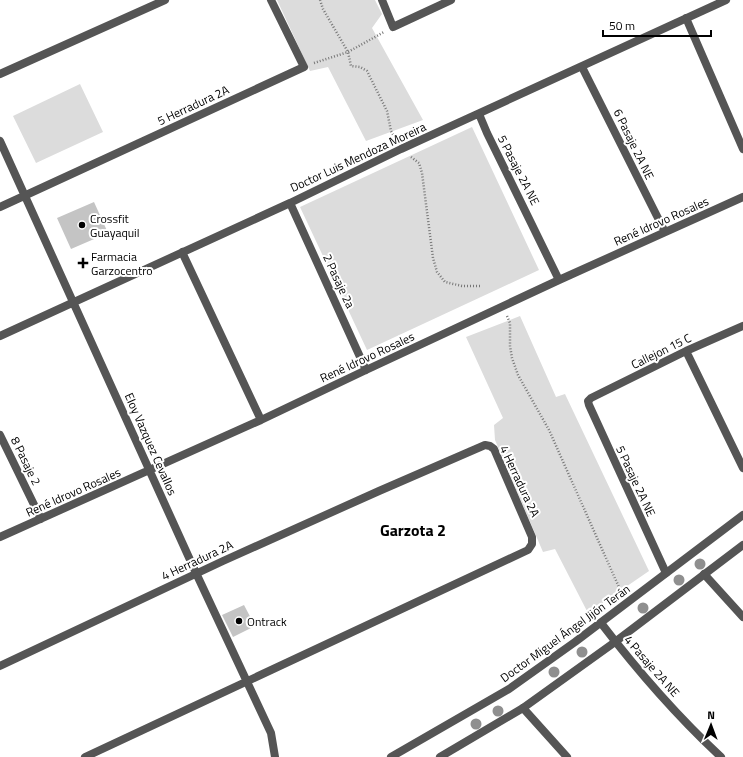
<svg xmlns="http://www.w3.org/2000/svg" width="743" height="757" viewBox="0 0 743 757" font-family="'Titillium Web',sans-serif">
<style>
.green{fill:#dcdcdc}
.building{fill:#c4c4c4}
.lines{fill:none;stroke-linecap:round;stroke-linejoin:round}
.path{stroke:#777;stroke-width:2.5;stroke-dasharray:1 2;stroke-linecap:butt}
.minor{stroke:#555;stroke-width:8}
.tertiary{stroke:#555;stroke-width:8}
.tree{fill:#8f8f8f}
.poi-dot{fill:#000;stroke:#fff;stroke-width:1.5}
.labels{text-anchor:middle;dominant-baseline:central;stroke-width:4;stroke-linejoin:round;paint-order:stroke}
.street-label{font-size:12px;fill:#000;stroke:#fff}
.poi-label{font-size:12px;fill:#000;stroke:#fff;text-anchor:start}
.district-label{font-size:16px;font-weight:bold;fill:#000;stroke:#fff}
</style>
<rect width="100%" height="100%" fill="#fff"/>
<!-- green -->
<path class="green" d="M277,0H375L382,14L372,28L423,120L366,141L328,67L310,71Z
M80,84L103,132L36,163L13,116Z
M472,127L539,270L367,350L300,207Z
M520,316L556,397L565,394L649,571L588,613L555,549L543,552L495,440L494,425L503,418L466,337Z"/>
<!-- building -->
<path class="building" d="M94,202L108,233L71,249L57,218Z
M244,605L255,626L233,637L222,615Z"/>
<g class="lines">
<!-- path -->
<path class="path" d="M320,0L323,9L348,52L351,66L360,67L367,71L387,111L391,131L396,140
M314,63L348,52L384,32
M411,157L419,163L422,173L433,258L437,272L445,282L462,286H480
M507,316L510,323V346L512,358L518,375L549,430L622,594"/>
<!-- minor -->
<path class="minor" d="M382,0L393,27L451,0
M686,18L743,149
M582,67L665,232
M0,74L165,0
M479,114L487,133L559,280
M0,141L196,573L271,733L275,757
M290,203L366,370
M0,207L304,67L271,0
M182,252L261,420
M0,336L290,203L401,149L726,0
M686,351L743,468
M0,435L41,519
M0,537L261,420L366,370L559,280L743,197
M666,573L589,405L588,401L591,398L686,351L743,326
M704,574L743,617
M601,623C637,670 677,716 721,757
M0,666L223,561L379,491L485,445L490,446L494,449L532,537V544L528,550L85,757
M523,708L567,757"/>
<!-- tertiary -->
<path class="tertiary" d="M391,757L509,689L575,642L743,515
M440,757L523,708L615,642L743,545"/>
</g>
<!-- trees -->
<g class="tree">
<circle cx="700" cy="564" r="5.5"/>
<circle cx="679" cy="580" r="5.5"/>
<circle cx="643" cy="608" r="5.5"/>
<circle cx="582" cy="652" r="5.5"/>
<circle cx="554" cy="672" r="5.5"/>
<circle cx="498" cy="711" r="5.5"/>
<circle cx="476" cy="724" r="5.5"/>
</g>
<!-- markers -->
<g class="poi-dot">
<circle cx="82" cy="225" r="4"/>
<path d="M81 257h4v4h4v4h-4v4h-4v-4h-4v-4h4z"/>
<circle cx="239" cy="621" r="4"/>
</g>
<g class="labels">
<!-- street labels -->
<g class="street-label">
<text transform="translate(193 105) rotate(-25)">5 Herradura 2A</text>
<text transform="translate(634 144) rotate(64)">6 Pasaje 2A NE</text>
<text transform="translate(358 157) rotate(-25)">Doctor Luis Mendoza Moreira</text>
<text transform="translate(519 170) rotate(63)">5 Pasaje 2A NE</text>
<text transform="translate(661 221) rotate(-24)">René Idrovo Rosales</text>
<text transform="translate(339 281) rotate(65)">2 Pasaje 2a</text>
<text transform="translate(661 351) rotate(-26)">Callejon 15 C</text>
<text transform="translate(367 357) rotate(-25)">René Idrovo Rosales</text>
<text transform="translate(151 444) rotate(66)">Eloy Vazquez Cevallos</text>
<text transform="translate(26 461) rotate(64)">8 Pasaje 2</text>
<text transform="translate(520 481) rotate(65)">4 Herradura 2A</text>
<text transform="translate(636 481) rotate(65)">5 Pasaje 2A NE</text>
<text transform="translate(73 492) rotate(-24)">René Idrovo Rosales</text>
<text transform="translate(197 560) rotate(-25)">4 Herradura 2A</text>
<text transform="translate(565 633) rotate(-36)">Doctor Miguel Ángel Jijón Terán</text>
<text transform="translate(652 666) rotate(49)">4 Pasaje 2A NE</text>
</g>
<!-- poi labels -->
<g class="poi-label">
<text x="90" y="218">Crossfit<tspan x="90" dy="14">Guayaquil</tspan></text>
<text x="91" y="256">Farmacia<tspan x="91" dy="14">Garzocentro</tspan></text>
<text x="247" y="621">Ontrack</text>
</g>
<!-- district labels -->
<g class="district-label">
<text x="413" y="530">Garzota 2</text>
</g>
</g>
<!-- north arrow -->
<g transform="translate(711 725) rotate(1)" stroke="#ffffff" stroke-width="3" paint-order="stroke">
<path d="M0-3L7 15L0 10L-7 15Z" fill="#000000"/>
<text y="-6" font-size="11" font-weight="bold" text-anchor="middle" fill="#000000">N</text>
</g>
<!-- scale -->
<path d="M603 30v6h108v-6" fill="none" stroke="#000000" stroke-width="2"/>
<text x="609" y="30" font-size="12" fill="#000000" stroke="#ffffff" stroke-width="3" paint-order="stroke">50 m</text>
</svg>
